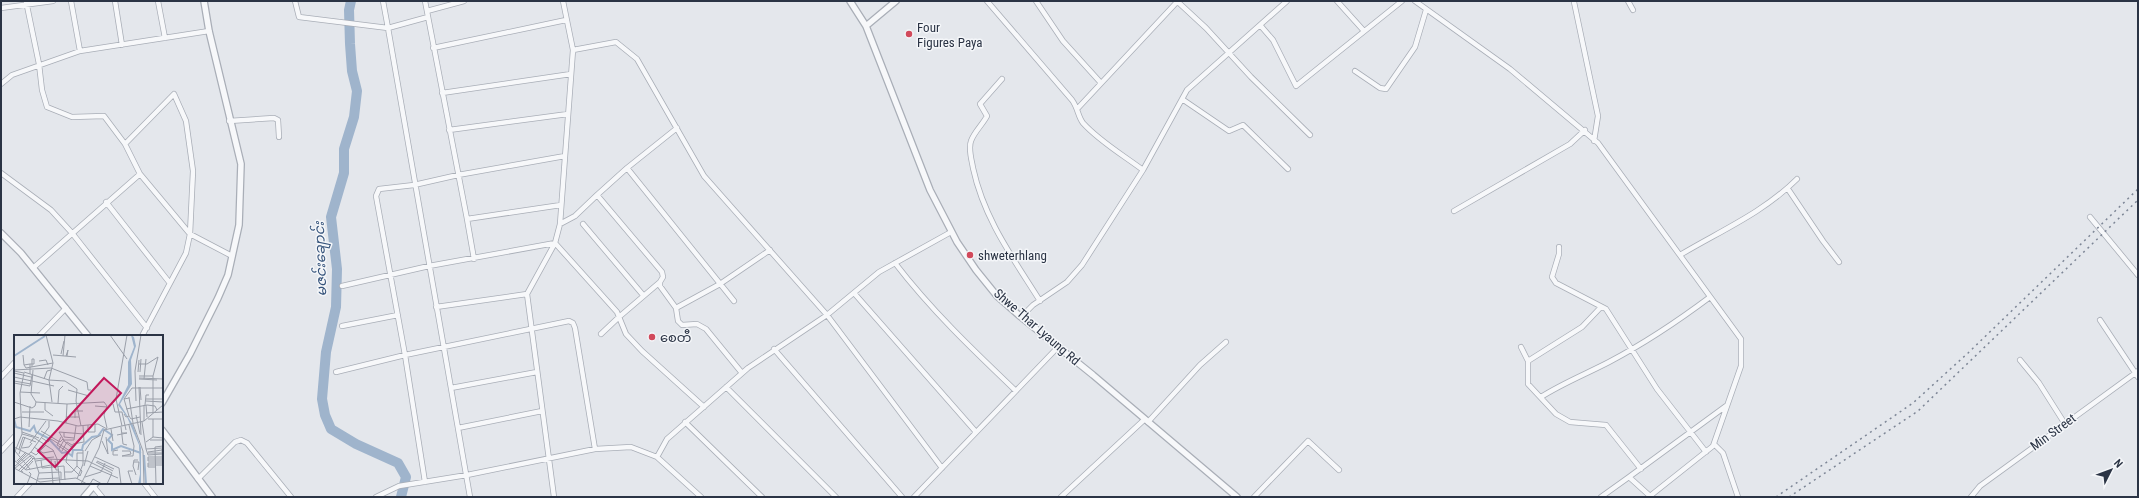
<svg xmlns="http://www.w3.org/2000/svg" width="2139" height="498" viewBox="0 0 2139 498" font-family="'Roboto Condensed','Noto Sans Myanmar',sans-serif">
<style>
.lines{fill:none;stroke-linecap:round;stroke-linejoin:round}
.river{stroke:#9fb4cc;stroke-width:10}
.minor-casing{stroke:#a9aeb7;stroke-width:6}
.tertiary-casing{stroke:#a9aeb7;stroke-width:8}
.minor{stroke:#f7f8fa;stroke-width:4.5}
.tertiary{stroke:#f7f8fa;stroke-width:5.5}
.rail{stroke:#7d8696;stroke-width:1.5;stroke-dasharray:2 4;stroke-linecap:butt}
.poi-dot{fill:#d1495b;stroke:#f4f6f9;stroke-width:1.5}
.labels{text-anchor:middle;dominant-baseline:central;stroke-width:3;stroke-linejoin:round;paint-order:stroke}
.poi-label{font-size:13px;fill:#2b3445;stroke:#f4f6f9;text-anchor:start}
.street-label{font-size:13px;fill:#2b3445;stroke:#f4f6f9}
.water-label{font-size:14px;font-style:italic;fill:#34527a;stroke:#f4f6f9}
.inset-river{fill:none;stroke:#9fb4cc;stroke-width:2}
.inset-road{fill:none;stroke:#9a9fa9;stroke-width:1}
.view{fill:#c2185b;fill-opacity:0.15;stroke:#c2185b;stroke-width:2}
.inset-edge{fill:none;stroke:#2b3445;stroke-width:2}
</style>
<rect width="100%" height="100%" fill="#e4e7ec"/>
<g class="lines">
<!-- river -->
<path class="river" d="M351,1L349,10L350,44L352,71L357,91L354,117L344,149V173L331,217L337,269L336,307L326,352L322,399L325,415L331,429L356,444L398,463L406,477L401,497"/>
<defs>
<path id="minor" d="M26,1L39,64L42,90L47,107L72,117L104,116L125,144L140,174L190,234L232,256
M71,1L80,51L209,31
M115,1L122,45
M158,1L165,38
M295,1L299,17L388,28L470,497
M383,1L388,28L428,17
M425,1L467,219L561,205
M563,1L573,50
M987,1L1072,100C1078,108 1078,117 1083,123C1099,141 1123,155 1143,170
M1036,1L1063,41L1101,83
M1337,1L1364,31
M1415,1L1510,69L1598,143L1741,339V366L1713,446L1650,496L1629,477L1601,497
M1628,1L1633,10
M1574,2L1598,116L1594,141
M1,8L53,1
M427,11L464,1
M1260,25L1273,40L1296,86L1402,1
M433,48L566,20
M1355,71L1380,88L1386,89L1415,47L1426,10
M1002,79L980,104L987,116C983,124 974,132 971,141C968,149 972,161 973,168C984,219 1013,258 1040,301
M1,84L12,75L80,51
M442,93L571,74
M1182,99L1229,131L1243,125L1288,169
M1078,108L1176,3H1179L1206,28L1251,77L1310,135
M229,121L274,118L278,120L279,137
M677,128L627,168L597,195L662,272L663,277L660,282V286L676,308L678,321L682,325L697,324L706,329L742,373
M449,130L568,114
M125,144L174,94L186,121L193,171L190,234L186,253L142,336
M627,168L734,301
M1,173L51,210L72,233L147,328
M1788,189L1823,241L1839,262
M106,202L169,282
M1454,211L1570,144L1585,130
M2090,217L2138,275
M467,219L474,259
M560,224L575,216L597,195
M583,224L643,295
M1559,247V254L1552,277L1556,283L1606,309L1657,389L1706,452
M1680,255C1720,231 1763,213 1797,179
M895,263C931,310 973,350 1016,391
M33,268L140,174
M342,286L429,266L555,243L617,312L626,334L642,351L704,407
M854,293L976,432
M436,307L527,294
M676,308L720,284L770,250
M1021,317L1033,305L1067,282L1082,265L1143,170L1187,90L1287,1
M2100,320L2138,377
M342,326L398,315
M601,334L619,317L660,282
M39,336L66,308
M1521,347L1528,361V384L1556,414L1570,422L1606,425L1641,469
M774,349L902,497
M2020,360L2039,383L2065,424
M1528,361L1582,327L1601,307
M336,372L405,355L569,321L573,323L575,328L595,449
M1,377L15,362
M726,387L836,497
M451,388L537,372
M1541,397C1563,383 1586,374 1609,362C1645,343 1678,321 1710,297
M685,422L762,497
M1148,422L1200,365L1226,342
M458,428L542,411
M1714,444L1723,453L1738,497
M1,451L15,436
M657,457L667,439L748,368L827,315L879,272L951,232
M1629,477L1726,406
M198,479L235,442L241,440L247,443L291,497
M425,482L405,355L376,196L379,189L414,185L458,175L565,156
M144,483L155,497
M93,486L102,497
M17,497L30,483
M376,497L399,486L467,475L595,449L631,447L657,457L701,497
M554,497L527,294L555,243L560,224L573,50L616,42L637,59L704,176L827,315L942,468
M914,497L1058,347
M1061,497L1145,419
M1254,497L1308,441L1339,470
M1971,497L1980,486L2138,371"/>
<path id="tertiary" d="M850,1L866,26L930,190L957,242L976,270L997,296L1021,317L1093,375L1237,497
M866,26L896,1
M1,233L21,253L88,336
M162,403L190,354L218,298L228,275L239,225L241,164L209,31L204,1
M162,430L212,497
M84,497L96,483"/>
</defs>
<!-- minor casing -->
<use href="#minor" class="minor-casing"/>
<!-- tertiary casing -->
<use href="#tertiary" class="tertiary-casing"/>
<!-- minor -->
<use href="#minor" class="minor"/>
<!-- tertiary -->
<use href="#tertiary" class="tertiary"/>
<!-- rail -->
<path class="rail" d="M1776,497L1913,403L1968,353L2138,189
M1789,497L1918,411L2138,200"/>
</g>
<!-- markers -->
<g class="poi-dot">
<circle cx="909" cy="34" r="4"/>
<circle cx="970" cy="255" r="4"/>
<circle cx="652" cy="337" r="4"/>
</g>
<g class="labels">
<!-- poi labels -->
<g class="poi-label">
<text x="917" y="27">Four<tspan x="917" dy="15">Figures Paya</tspan></text>
<text x="978" y="255">shweterhlang</text>
<text x="660" y="337">စေတီ</text>
</g>
<!-- street labels -->
<g class="street-label">
<text transform="translate(1037 327) rotate(41)">Shwe Thar Lyaung Rd</text>
<text transform="translate(2053 432) rotate(-36)">Min Street</text>
</g>
<!-- water labels -->
<g class="water-label">
<text transform="translate(320 259) rotate(-92)">မဇင်းချောင်း</text>
</g>
</g>
<!-- overview -->
<g transform="translate(14 335)">
<rect width="149" height="149" fill="#e4e7ec"/>
<path d="M117,0L120,2L122,11L117,25L118,49L106,69L119,90L127,113V149H124L126,139L125,110L113,82L104,70L114,50V27L120,12Z" fill="#9fb4cc"/>
<path class="inset-river" d="M0,21L31,1M0,84L2,92L16,96L20,91L22,97L34,103L48,118L53,117L58,121L59,115H68L69,110L78,102L84,101L89,94L98,100L94,105L98,109V115L107,111L127,118M130,120L132,149"/>
<path class="inset-road" d="M96,0L113,24M47,19L50,6M9,20L10,30L16,29V39M39,20L62,22M49,21L51,0M52,21L54,15L53,21M25,26L32,25L34,30M39,28L35,45L51,46L63,54L62,66L67,91M16,29H20V24H18V32M125,29H133L144,22L139,41M10,30L12,33L39,28L32,0M0,35L37,33L73,47L74,55H77M0,36L10,38L6,58L8,99L0,119M10,37L35,45L38,67M124,37L125,25M126,37L127,24M0,38L17,42M125,41H139V78M0,42L40,51M125,43L149,44M30,44L33,36L37,35M125,44L143,45M130,44L132,24M0,46L17,49M0,48L16,51L18,40M125,52L127,100M126,52L127,65M54,55L75,61M6,57L26,58M115,62L119,88M110,64L118,53H149M132,64H149M122,66L121,36L127,0M132,66L149,67M0,67L18,73L21,71L22,67L17,59L19,35M22,67L53,69L52,88M31,67V75L39,81M44,68L45,55L49,51M53,69L90,67L93,71L90,80L93,93M99,69L101,77H108L112,95M130,70V86M131,70L132,60H135M132,70L133,82M81,71L93,72M112,74L133,70L141,71L143,75M8,77H30M132,78L149,77M110,79L112,82L115,81L110,64L115,63M122,80L126,99M115,81L117,84L126,82M52,82H65M61,83V76H69M0,84L6,82L44,86L64,91L84,89L93,94M134,84H149M139,84V102M128,87L132,114L148,113M119,89L129,116L130,149M74,90V97H81V89M108,91L102,64L113,0M15,92L16,71M107,92L109,109L113,110M97,94L99,106M27,96L46,107L49,104M8,97L25,103M50,97V102L60,103M8,99L19,102L39,115L43,124L46,149M103,100L113,98H108M47,102L43,110L54,117M92,102L94,119M28,103L34,107L37,104L56,116M60,105L62,91M136,105H149M88,106L94,119M132,107L139,102L149,103M16,108L32,86M0,112L20,122L25,138L22,149M20,112L29,118L40,116M8,113L15,112L18,108M59,113L51,107L45,97L70,99M5,114L9,102L22,107M45,114L50,105H60M132,114L134,120L148,119M148,114L149,146M104,115L99,116V120H104M1,116L16,134M48,116L53,107L58,110M71,116L78,105L87,100M108,116H116L117,119L108,121H119L120,111L115,90M17,117L35,92V86M134,117L148,115M134,118H148M5,119L11,102M81,122L105,133L107,149M148,122H134V126H148M21,124L40,122M37,124L39,149M134,124H149M0,125L12,135L37,130M27,125L28,133L50,131L51,145M3,126L12,117M22,126L34,124L74,126L98,138L93,149M41,126L42,135H45M83,126L100,134M4,127L13,118M82,127L99,136M120,127H125L124,135M134,130H149M63,131L68,136L66,141L52,127L53,121L59,109L70,107L69,91M70,131L74,116M76,131L104,143M0,132L17,117L22,120L32,110M142,132H134V128H148M0,133L26,147L62,143L73,149M0,134L16,121L19,124M11,135L19,126M4,136L17,123M9,137L7,136L20,123M51,137H58L63,131V118H69M25,138L47,137V145M122,140L119,131L120,125H124M71,142L87,137L91,128M24,144L45,143M63,144L69,129V115M13,149L17,139L15,137M67,149L85,113L90,95L130,86L149,70M76,149L79,144L88,149M118,149L114,136H119M142,149L141,112L149,111"/>
<path class="view" d="M90,43L107,58L41,132L24,116Z"/>
<rect width="149" height="149" class="inset-edge"/>
</g>
<!-- border -->
<rect width="2139" height="498" fill="none" stroke="#2b3445" stroke-width="4"/>
<!-- north arrow -->
<g transform="translate(2111 470) rotate(48)" stroke="#f4f6f9" stroke-width="3" paint-order="stroke">
<path d="M0-3L7 15L0 10L-7 15Z" fill="#2b3445"/>
<text y="-6" font-size="11" font-weight="bold" text-anchor="middle" fill="#2b3445">N</text>
</g>
</svg>
